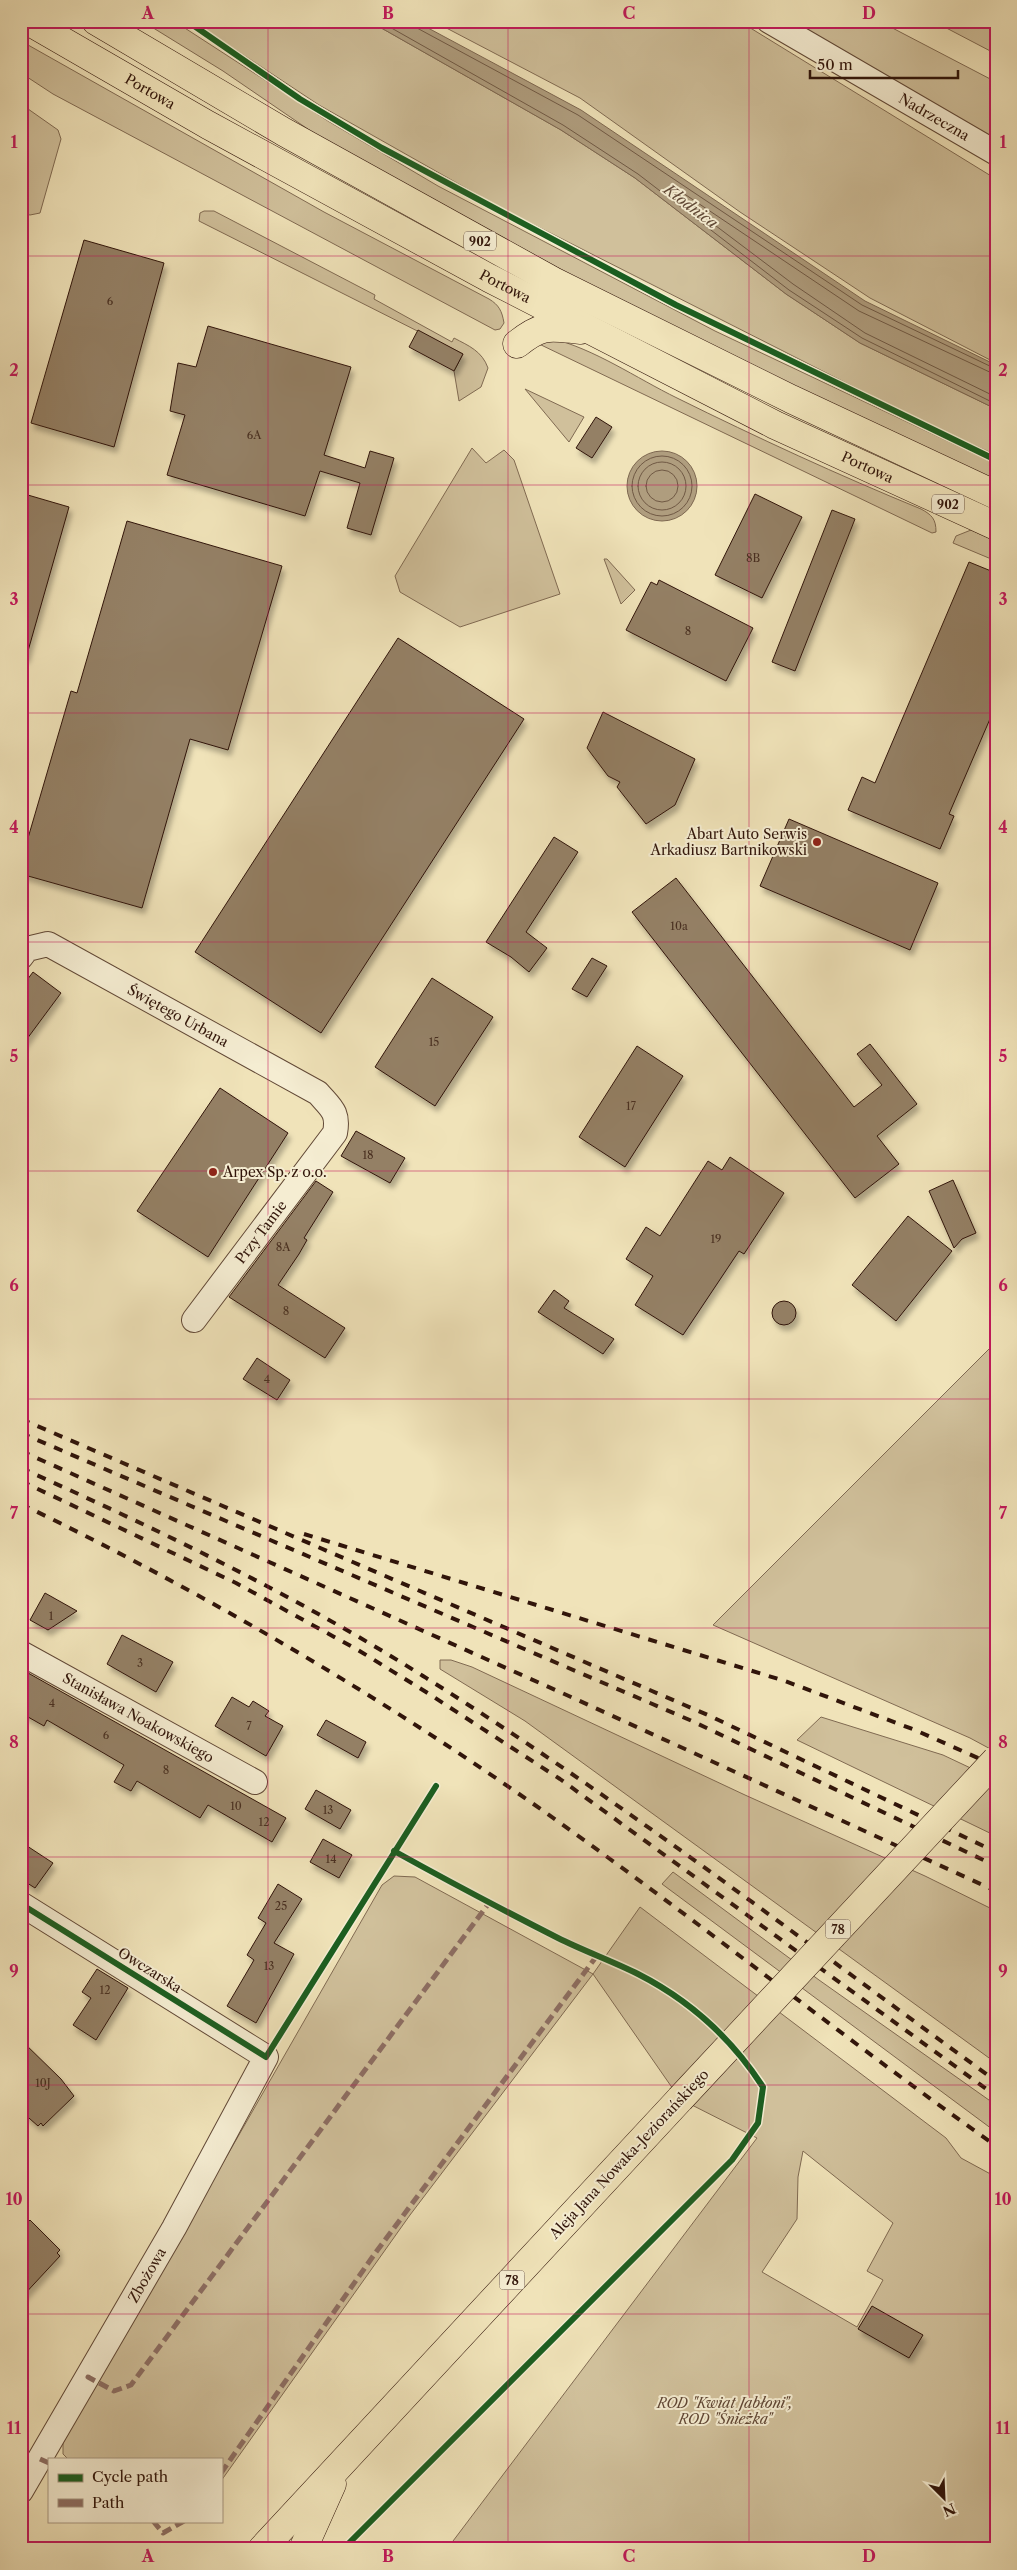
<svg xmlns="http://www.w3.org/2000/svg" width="1017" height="2570" viewBox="0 0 1017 2570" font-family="'Libre Caslon Text',serif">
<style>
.green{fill:#d0c09b;stroke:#806a52;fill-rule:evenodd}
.water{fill:#af9d7e;stroke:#7d6750}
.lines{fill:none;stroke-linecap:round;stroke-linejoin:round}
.shore{stroke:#705944;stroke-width:1}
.building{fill:#948065;stroke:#31150a;filter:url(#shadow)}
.street-casing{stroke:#614836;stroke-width:26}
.primary-casing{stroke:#31150a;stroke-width:29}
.street{stroke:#f5edd2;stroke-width:24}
.primary{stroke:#f0e3b9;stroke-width:28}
.rail{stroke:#31150a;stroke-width:4;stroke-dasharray:9 9;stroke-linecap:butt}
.primary-bridge-casing{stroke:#31150a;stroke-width:29;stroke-linecap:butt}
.primary-bridge{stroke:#f0e3b9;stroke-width:28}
.quiet{stroke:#8d6e63;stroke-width:5;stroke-dasharray:10 5;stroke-linecap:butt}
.cycleway-casing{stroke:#f5edd2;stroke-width:9}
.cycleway{stroke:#1b5e20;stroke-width:6}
.grid{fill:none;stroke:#c2185b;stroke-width:1;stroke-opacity:0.55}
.poi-dot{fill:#8f2418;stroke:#f5edd2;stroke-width:2}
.labels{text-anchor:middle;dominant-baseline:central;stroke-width:4;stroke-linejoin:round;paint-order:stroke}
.number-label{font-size:11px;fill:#4a3021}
.shield{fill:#f5edd2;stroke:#6c5646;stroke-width:1}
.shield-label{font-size:12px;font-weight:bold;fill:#31150a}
.street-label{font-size:14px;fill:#31150a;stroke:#f5edd2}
.poi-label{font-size:14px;fill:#31150a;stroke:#f5edd2;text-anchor:end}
.park-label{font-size:14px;font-style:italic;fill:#614836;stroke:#f5edd2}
.water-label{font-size:15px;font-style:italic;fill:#634b38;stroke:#f5edd2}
.neatline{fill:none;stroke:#c2185b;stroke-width:2}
.grid-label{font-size:16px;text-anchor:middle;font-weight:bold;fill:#c2185b}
</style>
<defs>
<filter id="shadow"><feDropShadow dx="3" dy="5.5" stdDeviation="2.5" flood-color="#0004"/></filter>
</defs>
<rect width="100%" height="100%" fill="#f0e3b9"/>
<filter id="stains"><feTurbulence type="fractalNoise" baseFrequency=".004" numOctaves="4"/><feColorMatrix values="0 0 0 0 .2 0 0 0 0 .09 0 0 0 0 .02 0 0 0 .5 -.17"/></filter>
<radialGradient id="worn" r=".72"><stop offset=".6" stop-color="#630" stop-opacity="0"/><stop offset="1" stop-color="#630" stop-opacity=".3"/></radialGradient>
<!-- green -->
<path class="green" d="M142,21H174L328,121L438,186L715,331L996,464V483L786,383L573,276L318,136L223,71Z
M192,21H369L561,130L635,178L786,294L860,343L996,409V455L929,425L501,208L319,105Z
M433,21H739L996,179V363L870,298L740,212L580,98Z
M783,21H879L996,82V146Z
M933,21H996V54Z
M21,41L324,212L489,299C499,305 502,311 504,323L500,329L495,330L53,94L21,73Z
M21,104L58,130L61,139L40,213L30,215L21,213Z
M204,211H214L375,295L374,299L452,342L454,338C469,346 482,351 488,368L481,387L459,401L454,371L463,354L199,221L200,213Z
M550,338C595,349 636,378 677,398C758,438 838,475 921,509C932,515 936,519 936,532L932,533L537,343Z
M525,389L584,417L569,442Z
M472,448L486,463L504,450L514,460L560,594L460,627L400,592L395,576Z
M971,530L996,541V561L953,543L956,536Z
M604,559H607L635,590L621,604Z
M996,1342V1752L970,1738L713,1625Z
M440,1660H451L472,1667L745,1795L925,1876L996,1911V2063L525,1721L440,1669Z
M821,1717L943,1755L996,1780V1836L797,1740Z
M673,1872L819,1980L996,2105V2132L662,1884Z
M394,1876L415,1877L593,1974L640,1907L946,2138L961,2158L996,2177V2549H447L757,2138L680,2099L593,1974L410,2215L221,2481V2459H68L63,2454V2443L70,2430L382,1885ZM803,2151L893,2223L867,2271L883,2280L857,2327L762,2272L797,2219L798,2177Z"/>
<!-- water -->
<path class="water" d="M369,21H415L581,110L865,301L996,365V409L860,343L786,294L635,178L561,130Z
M627 486a35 35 0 1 1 70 0a35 35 0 1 1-70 0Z"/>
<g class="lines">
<!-- shore -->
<path class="shore" d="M379,21L563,125L638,174L789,290L862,338L996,404
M414,21L417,28L578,115L862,305L996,369
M996,375L859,311L674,187L671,188V192L793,284L865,333L996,397
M632 486a30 30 0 1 1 60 0a30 30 0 1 1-60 0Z
M638 486a24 24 0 1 1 48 0a24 24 0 1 1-48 0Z
M646 486a16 16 0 1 1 32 0a16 16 0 1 1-32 0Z"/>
</g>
<!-- building -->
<path class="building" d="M84,240L164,263L114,447L31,423Z
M208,326L351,367L324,455L365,468L370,451L394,458L371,535L347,528L360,483L320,471L305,516L167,475L185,415L170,411L178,363L196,367Z
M418,330L463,354L454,371L409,347Z
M596,417L612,427L592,458L576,448Z
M21,493L69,507L26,658L21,657Z
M755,494L802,517L762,598L715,575Z
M832,510L855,519L795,671L772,662Z
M127,521L282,566L228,750L190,739L142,908L21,874V862L71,691L77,693Z
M969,562L996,573V705L949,814L954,816L940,849L848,810L862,777L875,783Z
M659,580L753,628L726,681L626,630L651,582L657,585Z
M398,638L524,719L321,1033L195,952Z
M603,712L695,759L675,805L646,824L617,787L620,782L608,776L587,748Z
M789,819L938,883L910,950L760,886Z
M554,837L578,852L526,932L547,948L529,972L511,957L486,942Z
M676,878L854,1107L882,1085L857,1054L870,1044L917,1104L877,1136L899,1164L855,1198L632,912Z
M592,958L607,966L587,997L572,989Z
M33,972L61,993L21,1047V988Z
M432,978L493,1017L435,1106L375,1067Z
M637,1046L683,1076L625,1167L579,1137Z
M220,1088L288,1133L208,1257L137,1211Z
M356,1131L405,1158L390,1183L341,1156Z
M730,1157L784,1193L744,1254L739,1251L683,1335L635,1305L653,1276L626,1259L646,1227L660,1236L708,1161L722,1170Z
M953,1180L976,1233L962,1239L954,1248L929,1191Z
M316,1181L333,1192L304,1238L307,1240L299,1254L278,1285L345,1328L325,1358L229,1297Z
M908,1216L952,1251L896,1321L852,1285Z
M554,1290L569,1301L564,1308L614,1339L603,1354L538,1312Z
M772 1313a12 12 0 1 1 24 0a12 12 0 1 1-24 0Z
M257,1358L290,1380L277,1400L243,1379Z
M45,1593L77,1611L48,1630L30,1620Z
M122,1635L173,1662L156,1692L107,1664Z
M21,1669L286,1818L272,1842L208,1805L200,1818L137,1781L131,1791L114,1782L124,1765L47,1720L44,1726L21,1713Z
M232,1697L249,1707L253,1701L269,1711L265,1716L283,1726L266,1756L215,1726Z
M326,1720L366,1742L358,1758L317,1735Z
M316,1790L351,1810L340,1829L305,1809Z
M323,1839L352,1855L339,1878L310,1862Z
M21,1842L53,1863L35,1888L21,1879Z
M278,1884L302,1899L274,1943L294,1954L256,2023L227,2006L254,1960L247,1955L266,1923L258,1918Z
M97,1969L128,1988L96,2040L73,2025L91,1998L82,1992Z
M21,2040L61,2079L74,2096L43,2126L41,2123L38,2126L21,2111Z
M30,2220L60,2250L57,2253L60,2256L21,2298V2229Z
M872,2306L923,2335L909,2358L858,2329Z"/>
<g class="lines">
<defs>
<g id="street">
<path id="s1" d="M769,21L996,153"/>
<path id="s2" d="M21,957L27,949L48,944L318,1093C331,1108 339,1112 335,1133L194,1320"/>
<path id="s3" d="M21,1653L255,1782"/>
<path d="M21,1904L266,2057L174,2228L21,2491"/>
</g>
<g id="primary">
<path id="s4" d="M28,21L208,125L489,278L775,425L996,526"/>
<path d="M96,21L284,132L553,281L791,399L996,495"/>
<path d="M517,344C543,323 550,327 581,330"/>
<path d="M262,2549L680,2099"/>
<path d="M303,2549L332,2484"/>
</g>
</defs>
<!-- street casing -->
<use href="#street" class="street-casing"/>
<!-- primary casing -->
<use href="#primary" class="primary-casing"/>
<!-- street -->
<use href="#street" class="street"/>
<!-- primary -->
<use href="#primary" class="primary"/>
<!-- rail -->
<path class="rail" d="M21,1419L710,1716L996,1852
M21,1433L692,1721L996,1866
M21,1451L571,1697L996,1891
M21,1468C159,1530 295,1595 423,1676C621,1800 807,1944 996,2081
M21,1481L236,1583L358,1650L426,1692L560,1779L996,2096
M21,1504C203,1592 377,1694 542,1810C696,1919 842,2037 996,2146
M304,1534L785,1681L915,1730L996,1766"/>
<defs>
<path id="primary-bridge" d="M680,2099L996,1760"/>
</defs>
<!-- primary-bridge casing -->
<use href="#primary-bridge" class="primary-bridge-casing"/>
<!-- primary-bridge -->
<use href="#primary-bridge" class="primary-bridge"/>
<!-- quiet -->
<path class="quiet" d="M90,2378L88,2377L114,2391L131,2385L489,1903
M40,2459L49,2463
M221,2473L376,2252L596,1957
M153,2521L163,2533L184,2521"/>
<defs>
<path id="cycleway" d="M187,21L300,99L382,148L676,305L996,460
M21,1904L266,2057L436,1786
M346,2549L349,2543L732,2160L758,2123L763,2087C732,2039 689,2000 638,1974C612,1961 584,1951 558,1938C503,1910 448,1881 394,1851"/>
</defs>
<!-- cycleway casing -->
<use href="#cycleway" class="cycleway-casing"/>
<!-- cycleway -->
<use href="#cycleway" class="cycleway"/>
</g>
<!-- grid -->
<path class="grid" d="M268,21V2549M508,21V2549M749,21V2549M21,256H996M21,485H996M21,713H996M21,942H996M21,1171H996M21,1399H996M21,1628H996M21,1857H996M21,2085H996M21,2314H996"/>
<!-- markers -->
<g class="poi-dot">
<circle cx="817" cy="842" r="5"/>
<circle cx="213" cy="1172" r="5"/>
</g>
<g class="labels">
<!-- number labels -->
<g class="number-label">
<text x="110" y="301">6</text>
<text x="254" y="435">6A</text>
<text x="753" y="558">8B</text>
<text x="688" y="631">8</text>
<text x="679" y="926">10a</text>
<text x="434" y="1042">15</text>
<text x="631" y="1106">17</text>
<text x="368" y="1155">18</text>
<text x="716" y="1239">19</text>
<text x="283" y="1247">8A</text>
<text x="286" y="1311">8</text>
<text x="267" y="1379">4</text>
<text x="51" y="1616">1</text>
<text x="140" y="1663">3</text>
<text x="52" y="1703">4</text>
<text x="249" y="1726">7</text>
<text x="106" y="1735">6</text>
<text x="166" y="1770">8</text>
<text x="236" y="1806">10</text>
<text x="328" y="1810">13</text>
<text x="264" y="1822">12</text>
<text x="331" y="1859">14</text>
<text x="281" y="1906">25</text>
<text x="269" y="1966">13</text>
<text x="105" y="1990">12</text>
<text x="43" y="2083">10J</text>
</g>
<!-- shield labels -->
<g class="shield">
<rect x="464" y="231.5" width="32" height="19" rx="4"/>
<rect x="932" y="494.5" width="32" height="19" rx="4"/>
<rect x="825.5" y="1919.5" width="25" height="19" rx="4"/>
<rect x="499.5" y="2270.5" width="25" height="19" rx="4"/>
</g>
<g class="shield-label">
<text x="480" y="241">902</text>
<text x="948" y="504">902</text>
<text x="838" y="1929">78</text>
<text x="512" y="2280">78</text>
</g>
<!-- street labels -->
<g class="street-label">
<text stroke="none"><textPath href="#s4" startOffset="141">Portowa</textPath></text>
<text stroke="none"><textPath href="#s1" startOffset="191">Nadrzeczna</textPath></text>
<text stroke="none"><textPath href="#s4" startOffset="546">Portowa</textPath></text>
<text stroke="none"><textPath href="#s4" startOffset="951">Portowa</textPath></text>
<text stroke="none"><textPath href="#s2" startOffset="180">Świętego Urbana</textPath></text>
<text transform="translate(261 1232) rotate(-53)">Przy Tamie</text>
<text stroke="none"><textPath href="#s3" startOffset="134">Stanisława Noakowskiego</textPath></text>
<text transform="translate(150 1970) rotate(32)">Owczarska</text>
<text transform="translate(629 2154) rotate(-47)">Aleja Jana Nowaka-Jeziorańskiego</text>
<text transform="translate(147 2275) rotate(-60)">Zbożowa</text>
</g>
<!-- poi labels -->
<g class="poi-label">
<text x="807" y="834">Abart Auto Serwis<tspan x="807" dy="16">Arkadiusz Bartnikowski</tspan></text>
<text x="223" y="1172" text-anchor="start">Arpex Sp. z o.o.</text>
</g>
<!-- park labels -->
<g class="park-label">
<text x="725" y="2403">ROD "Kwiat Jabłoni",<tspan x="725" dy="16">ROD "Śnieżka"</tspan></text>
</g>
<!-- water labels -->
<g class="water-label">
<text transform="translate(691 206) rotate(37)">Kłodnica</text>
</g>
</g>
<!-- margin -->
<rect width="1017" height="2570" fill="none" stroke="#f0e3b9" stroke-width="55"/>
<!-- legend -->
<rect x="48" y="2458" width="175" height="65" fill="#f5edd2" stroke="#a79782"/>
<rect x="58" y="2474" width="25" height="8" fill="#1b5e20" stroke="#a79782"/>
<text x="92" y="2482" font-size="15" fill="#31150a">Cycle path</text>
<rect x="58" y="2499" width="25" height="8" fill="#8d6e63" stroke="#a79782"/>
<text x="92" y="2508" font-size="15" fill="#31150a">Path</text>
<!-- north arrow -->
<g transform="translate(944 2498) rotate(156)" stroke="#f5edd2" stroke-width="4" paint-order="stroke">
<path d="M0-4L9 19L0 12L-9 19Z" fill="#31150a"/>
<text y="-8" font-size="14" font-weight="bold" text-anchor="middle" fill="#31150a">N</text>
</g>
<!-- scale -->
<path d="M810 70v8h148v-8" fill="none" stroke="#31150a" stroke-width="2.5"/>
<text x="817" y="70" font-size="15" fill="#31150a" stroke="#f5edd2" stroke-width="4" paint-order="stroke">50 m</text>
<rect x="28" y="28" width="962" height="2514" class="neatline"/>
<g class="grid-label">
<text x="148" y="19">A</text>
<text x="388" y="19">B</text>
<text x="629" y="19">C</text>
<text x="869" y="19">D</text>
<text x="14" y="148">1</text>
<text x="1003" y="148">1</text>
<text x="14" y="376">2</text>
<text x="1003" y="376">2</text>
<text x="14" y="605">3</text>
<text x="1003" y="605">3</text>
<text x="14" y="833">4</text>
<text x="1003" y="833">4</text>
<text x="14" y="1062">5</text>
<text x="1003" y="1062">5</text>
<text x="14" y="1291">6</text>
<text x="1003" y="1291">6</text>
<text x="14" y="1519">7</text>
<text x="1003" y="1519">7</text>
<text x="14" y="1748">8</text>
<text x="1003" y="1748">8</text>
<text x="14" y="1977">9</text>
<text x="1003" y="1977">9</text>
<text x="14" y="2205">10</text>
<text x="1003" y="2205">10</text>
<text x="14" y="2434">11</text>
<text x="1003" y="2434">11</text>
<text x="148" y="2562">A</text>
<text x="388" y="2562">B</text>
<text x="629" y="2562">C</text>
<text x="869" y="2562">D</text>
</g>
<rect width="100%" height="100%" filter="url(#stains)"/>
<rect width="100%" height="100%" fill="url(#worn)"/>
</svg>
